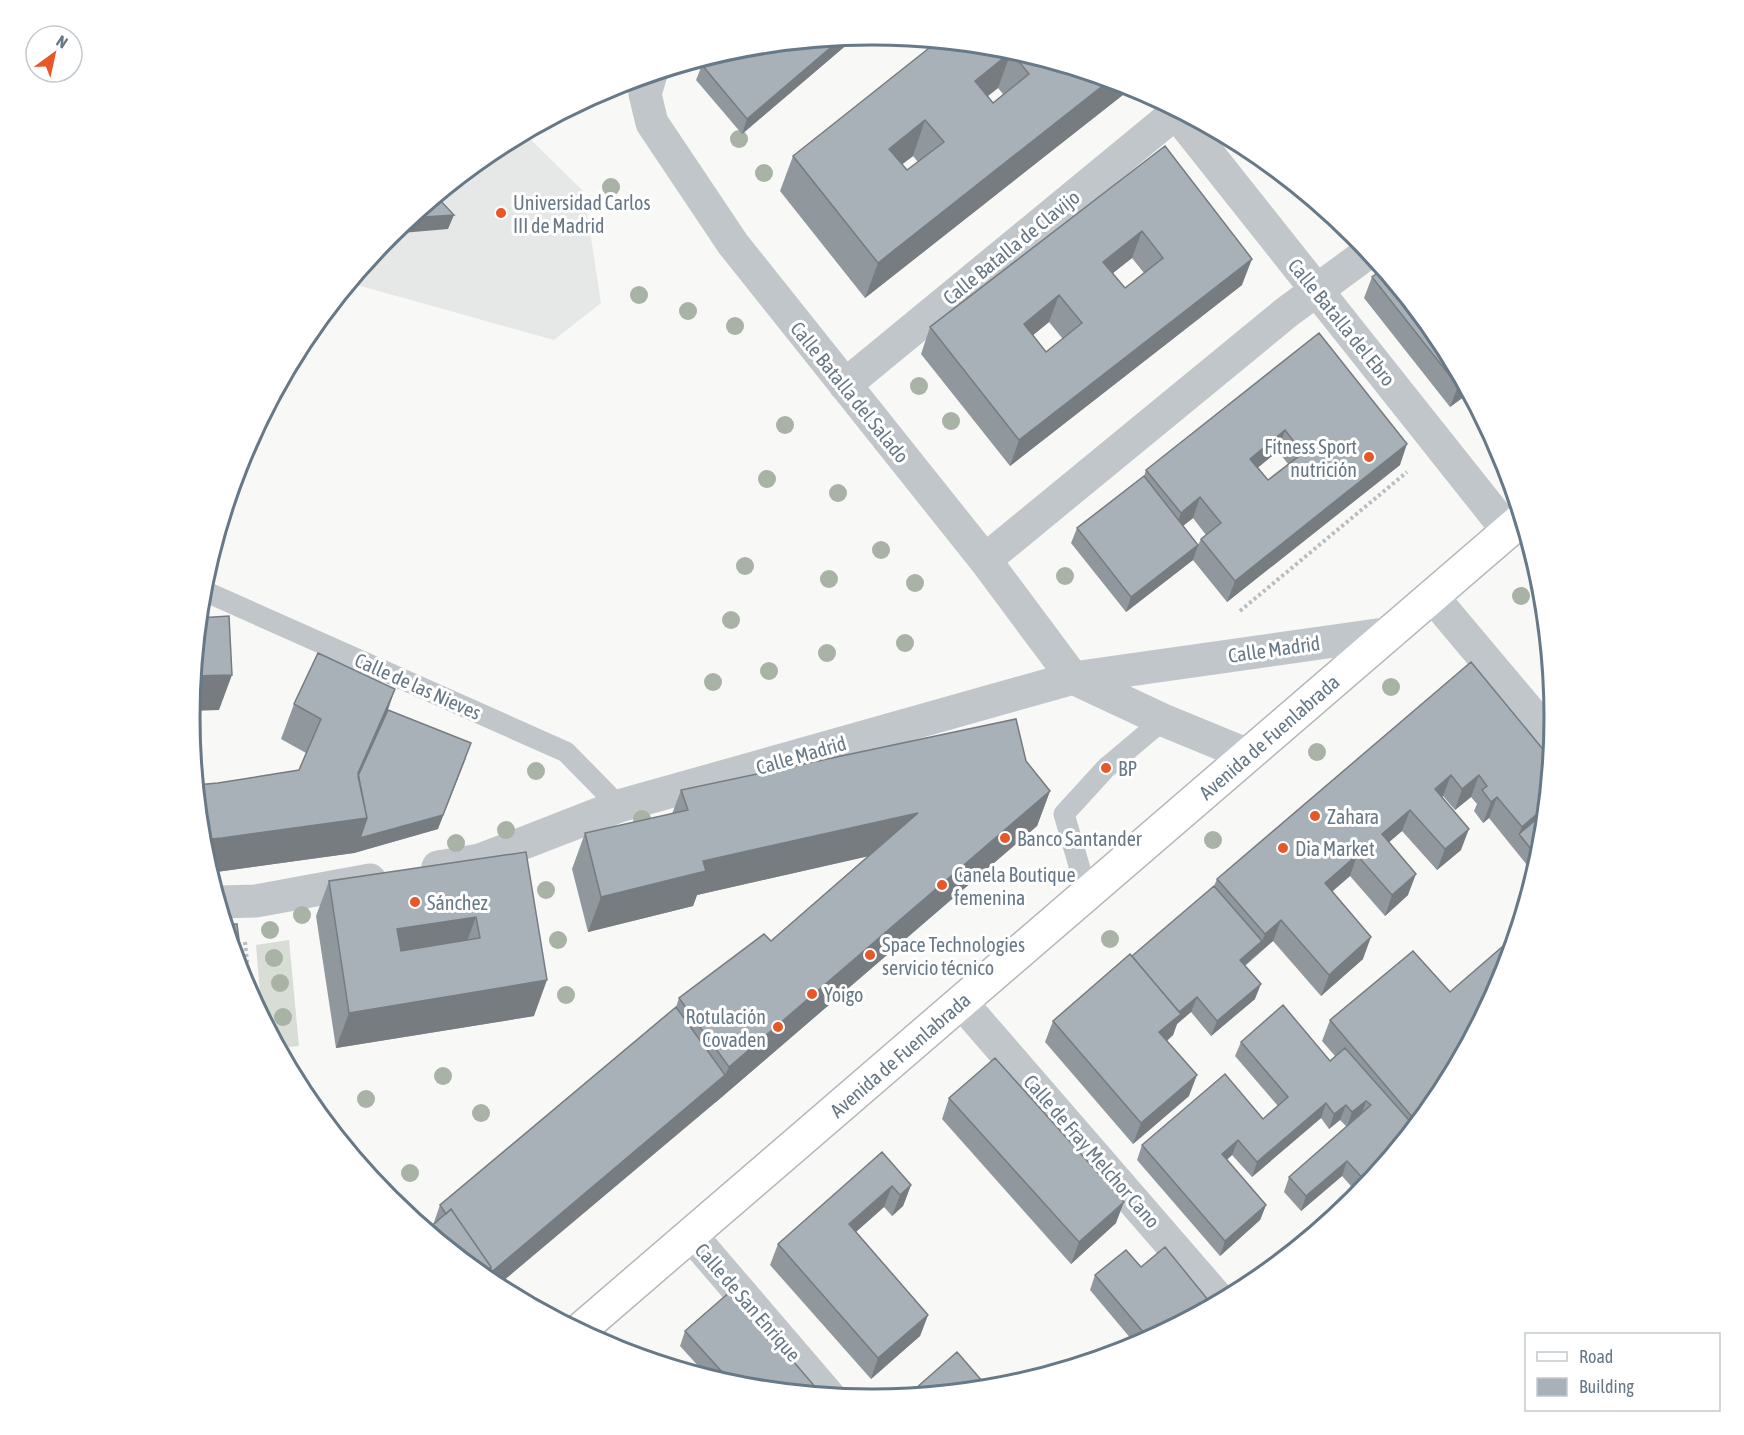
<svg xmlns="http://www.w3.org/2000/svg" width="1744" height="1435" viewBox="0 0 1744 1435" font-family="'Asap Condensed',sans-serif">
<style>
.built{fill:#e6e7e7}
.green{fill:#d8ddd5}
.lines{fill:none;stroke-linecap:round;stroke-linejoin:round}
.primary-casing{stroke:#b3b8bc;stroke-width:36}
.path{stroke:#b9bdc0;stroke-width:4;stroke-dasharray:3 3;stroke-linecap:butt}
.lane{stroke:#c1c6ca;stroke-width:21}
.street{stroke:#c1c6ca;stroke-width:33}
.primary{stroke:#fff;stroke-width:33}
.tree{fill:#a8b2a5}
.wall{fill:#90989d;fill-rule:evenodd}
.shaded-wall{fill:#767c80}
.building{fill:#a8b1b7;stroke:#767c80;stroke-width:1.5;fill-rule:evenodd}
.poi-dot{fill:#e75727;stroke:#fff;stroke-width:2}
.labels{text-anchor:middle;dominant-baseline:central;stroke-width:6;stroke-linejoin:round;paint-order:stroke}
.poi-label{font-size:20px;fill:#677887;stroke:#fff;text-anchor:start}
.street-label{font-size:20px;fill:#677887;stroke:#fff}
.rim{fill:none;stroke:#677887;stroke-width:3}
</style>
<rect width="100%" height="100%" fill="#f8f8f6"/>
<!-- built -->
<path class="built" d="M548,120L529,138L584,192L601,303L554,340L350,283L389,234L493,149Z"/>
<!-- green -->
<path class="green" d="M289,940L299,1046L278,1048L262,1018L256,945Z"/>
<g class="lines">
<defs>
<path id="primary" d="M579,1331L1522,519"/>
</defs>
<!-- primary casing -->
<use href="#primary" class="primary-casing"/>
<!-- path -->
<path class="path" d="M1240,611L1407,472
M245,942L251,998"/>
<!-- lane -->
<path class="lane" d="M239,464L244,450
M202,590L566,752L619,806
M1087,893L1064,814L1106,768L1163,720"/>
<!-- street -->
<path class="street" d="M651,74L645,94L652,123L733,244L985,560L1073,678L1163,720L1248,755
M1176,113L1508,531
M845,385L1178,111
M985,560L1287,312L1369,252
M1432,596L1553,740
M438,867L480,860L619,806L1073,678L1391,633
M218,902L256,901L370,880
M961,1002L1221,1302
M691,1235L829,1396"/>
<!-- primary -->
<use href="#primary" class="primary"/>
</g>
<!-- trees -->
<g class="tree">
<circle cx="739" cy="139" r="9"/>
<circle cx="764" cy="173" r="9"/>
<circle cx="611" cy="187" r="9"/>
<circle cx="639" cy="295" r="9"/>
<circle cx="688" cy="311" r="9"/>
<circle cx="735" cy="326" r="9"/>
<circle cx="919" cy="386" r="9"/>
<circle cx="951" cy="421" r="9"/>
<circle cx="785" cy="425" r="9"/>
<circle cx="767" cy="479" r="9"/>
<circle cx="838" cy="493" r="9"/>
<circle cx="881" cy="550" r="9"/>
<circle cx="745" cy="566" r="9"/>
<circle cx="1065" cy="576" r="9"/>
<circle cx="829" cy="579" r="9"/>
<circle cx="915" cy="583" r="9"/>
<circle cx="1521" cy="596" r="9"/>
<circle cx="731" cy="620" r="9"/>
<circle cx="905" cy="643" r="9"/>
<circle cx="827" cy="653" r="9"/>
<circle cx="769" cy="671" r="9"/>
<circle cx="713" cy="682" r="9"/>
<circle cx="1391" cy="687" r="9"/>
<circle cx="1317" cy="752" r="9"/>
<circle cx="536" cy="771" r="9"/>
<circle cx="642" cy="819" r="9"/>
<circle cx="506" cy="830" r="9"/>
<circle cx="1213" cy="840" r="9"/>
<circle cx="456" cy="843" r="9"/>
<circle cx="546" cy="890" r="9"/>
<circle cx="302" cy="915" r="9"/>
<circle cx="270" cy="930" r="9"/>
<circle cx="1110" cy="939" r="9"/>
<circle cx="558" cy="940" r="9"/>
<circle cx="274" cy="958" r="9"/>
<circle cx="280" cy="983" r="9"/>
<circle cx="566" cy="995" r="9"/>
<circle cx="283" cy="1017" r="9"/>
<circle cx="443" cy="1076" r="9"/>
<circle cx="366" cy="1099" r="9"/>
<circle cx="481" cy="1113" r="9"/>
<circle cx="410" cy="1173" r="9"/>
</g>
<!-- wall -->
<path class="wall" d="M857,36L742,134L696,80L702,65Z
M1006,48L1133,87L865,298L780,191L793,156ZM998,88L1003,94L993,103L988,96ZM913,156L918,162L907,170L902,164Z
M1165,146L1242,285L1010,466L921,354L930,327ZM1132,258L1144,273L1125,288L1113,273ZM1049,322L1063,339L1046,352L1033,335Z
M1372,277L1469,393L1450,407L1364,298Z
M1319,333L1400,465L1227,602L1193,560L1126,612L1071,543L1077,528L1144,476L1146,470ZM1278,451L1288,464L1268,480L1258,467ZM1193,518L1206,535L1201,539L1198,545L1183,526Z
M1471,662L1542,851L1535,875L1489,818L1483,823L1474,811L1477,804L1471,797L1455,810L1443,796L1442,797L1461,850L1437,870L1402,831L1389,842L1408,895L1385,916L1350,876L1332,891L1363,959L1321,996L1273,941L1245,966L1255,999L1211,1036L1191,1012L1177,1024L1173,1035L1167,1041L1189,1096L1133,1144L1045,1042L1053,1021L1132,956L1214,886L1217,879Z
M395,689L388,710L438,829L354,853L209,873L218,783L299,770L306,753L281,739L294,704Z
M1026,761L1050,791L1037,826L716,1102L433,1225L440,1205L676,1007L679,998L771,941L868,856L697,895L693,906L588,932L572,869L585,833L672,814L681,790Z
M526,852L534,1016L336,1048L316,916L329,881Z
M1450,992L1440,1097L1359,1195L1342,1176L1301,1211L1284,1192L1289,1177L1347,1127L1340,1120L1329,1129L1321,1118L1252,1177L1232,1155L1227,1160L1266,1205L1260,1220L1220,1256L1137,1160L1142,1145L1263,1119L1278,1106L1235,1056L1241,1042L1330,1061L1335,1056L1322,1041L1330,1020Z
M949,1098L1116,1223L1071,1264L942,1119Z
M882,1152L911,1185L903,1206L892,1216L884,1207L856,1232L928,1315L920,1336L871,1379L770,1265L778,1244Z
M1141,1267L1213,1306L1137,1346L1090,1290L1095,1275Z
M685,1331L738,1387L710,1379L680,1346Z"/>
<!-- shaded-wall -->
<path class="shaded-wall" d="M857,36L742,134L747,119L843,37Z
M1011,52L998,88L962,116L975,81Z
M1110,80L1133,87L865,298L878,263Z
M925,120L913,156L877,184L889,149Z
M454,215L448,229L390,234L409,218Z
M1142,231L1132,258L1094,288L1103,262Z
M1252,259L1242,285L1010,466L1019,440Z
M1059,295L1049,322L1014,351L1024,324Z
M1463,382L1469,393L1450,407L1458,386Z
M1285,430L1278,451L1243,480L1250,459Z
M1407,444L1400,465L1227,602L1235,581Z
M1200,497L1193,518L1173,534L1181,513Z
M1198,545L1193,560L1126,612L1131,597Z
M232,675L219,710L190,711L193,676Z
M395,689L382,725L351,796L358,773Z
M466,758L438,829L354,853L209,873L202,850L201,840Z
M1451,775L1443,796L1427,810L1435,789Z
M1479,775L1471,797L1455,810L1462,789Z
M1050,791L1037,826L716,1102L496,1287L481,1276L725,1075L729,1067Z
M1497,797L1489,818L1483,823L1491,802Z
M1546,806L1545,822L1519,834L1522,827Z
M1410,810L1402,831L1374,855L1382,834Z
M918,813L905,848L697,895L693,906L588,932L601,897L703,861Z
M1469,829L1461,850L1437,870L1445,849Z
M1357,855L1350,876L1318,904L1325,883Z
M1416,874L1408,895L1385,916L1392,895Z
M476,917L463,952L384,964L397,929Z
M1281,920L1273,941L1234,974L1240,960L1262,941L1265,934Z
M1371,937L1363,959L1321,996L1329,975Z
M547,980L534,1016L336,1048L349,1013Z
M1261,984L1255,999L1211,1036L1217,1021Z
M1197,997L1191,1012L1177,1024L1173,1035L1151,1054L1159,1032L1175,1016Z
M1197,1075L1189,1096L1133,1144L1141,1123Z
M1444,1089L1440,1097L1405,1139L1413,1118Z
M1366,1101L1361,1116L1347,1127L1352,1112Z
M1326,1103L1321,1118L1252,1177L1257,1162Z
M1346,1105L1340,1120L1329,1129L1334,1114Z
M1238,1140L1232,1155L1216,1168L1222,1154Z
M1347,1161L1342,1176L1301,1211L1306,1196Z
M911,1185L903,1206L892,1216L900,1195Z
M892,1186L884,1207L841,1245L849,1224Z
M1124,1202L1116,1223L1071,1264L1079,1242Z
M1266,1205L1260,1220L1220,1256L1225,1241Z
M928,1315L920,1336L871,1379L878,1358Z"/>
<!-- building -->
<path class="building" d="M843,37L747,119L702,65L714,55L739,48Z
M938,41L1006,48L1110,80L878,263L793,156ZM1011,52L1029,74L993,103L975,81ZM925,120L944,142L907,170L889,149Z
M1165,146L1252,259L1019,440L930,327ZM1142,231L1163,258L1125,288L1103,262ZM1059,295L1082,323L1046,352L1024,324Z
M436,196L454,215L409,218Z
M1383,269L1440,338L1463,382L1458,386L1372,277Z
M1319,333L1407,444L1235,581L1201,539L1221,523L1200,497L1181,513L1146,470ZM1285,430L1303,453L1268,480L1250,459Z
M1144,476L1198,545L1131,597L1077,528Z
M229,616L232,675L193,676L199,618Z
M318,653L395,689L358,773L367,818L222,838L201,840L196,785L218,783L299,770L321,719L294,704Z
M1471,662L1551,759L1546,806L1522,827L1497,797L1491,802L1482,790L1487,786L1479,775L1462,789L1451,775L1435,789L1469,829L1445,849L1410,810L1382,834L1416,874L1392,895L1357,855L1325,883L1371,937L1329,975L1281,920L1265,934L1217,879Z
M388,710L471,743L443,815L360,838L367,818L358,776Z
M1016,719L1026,761L1050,791L729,1067L679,998L764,934L771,941L918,813L703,861L706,871L601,897L585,833L688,810L681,790Z
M1546,811L1542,851L1539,859L1519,834Z
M526,852L547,980L349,1013L329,881ZM476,917L480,938L401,951L397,929Z
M1214,886L1262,941L1240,960L1261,984L1217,1021L1197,997L1179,1012L1132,956Z
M224,924H237L245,987L241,979Z
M1517,934L1503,979L1444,1089L1413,1118L1330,1020L1413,951L1450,992Z
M1130,954L1181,1014L1159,1032L1197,1075L1141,1123L1053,1021Z
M1283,1005L1330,1061L1345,1048L1415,1127L1368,1184L1347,1161L1306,1196L1289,1177L1371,1105L1366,1101L1352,1112L1346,1105L1334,1114L1326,1103L1257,1162L1238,1140L1222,1154L1266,1205L1225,1241L1142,1145L1225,1074L1263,1119L1288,1097L1241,1042Z
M676,1007L725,1075L488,1275L491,1267L451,1209L446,1214L440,1205Z
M995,1058L1124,1202L1079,1242L949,1098Z
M882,1152L911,1185L900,1195L892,1186L849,1224L928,1315L878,1358L778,1244Z
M451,1209L491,1267L481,1276L426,1231Z
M1165,1247L1213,1306L1150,1340L1095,1275L1126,1250L1141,1267Z
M732,1290L823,1396L738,1387L733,1386L734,1385L685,1331Z
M957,1352L989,1389L908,1397L907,1396Z"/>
<!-- markers -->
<g class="poi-dot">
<circle cx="501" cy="213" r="6"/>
<circle cx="1369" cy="457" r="6"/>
<circle cx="1106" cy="768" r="6"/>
<circle cx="1315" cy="816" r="6"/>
<circle cx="1005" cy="838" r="6"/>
<circle cx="1283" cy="848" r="6"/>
<circle cx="942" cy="885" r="6"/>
<circle cx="415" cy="902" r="6"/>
<circle cx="870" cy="955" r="6"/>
<circle cx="812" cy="994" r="6"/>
<circle cx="778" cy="1027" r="6"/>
</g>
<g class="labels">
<!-- poi labels -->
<g class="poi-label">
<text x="513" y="202">Universidad Carlos<tspan x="513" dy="23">III de Madrid</tspan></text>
<text x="1357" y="446" text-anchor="end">Fitness Sport<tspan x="1357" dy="23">nutrición</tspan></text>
<text x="1118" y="768">BP</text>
<text x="1327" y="816">Zahara</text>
<text x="1017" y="838">Banco Santander</text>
<text x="1295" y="848">Dia Market</text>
<text x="954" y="874">Canela Boutique<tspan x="954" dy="23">femenina</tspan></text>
<text x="427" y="902">Sánchez</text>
<text x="882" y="944">Space Technologies<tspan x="882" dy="23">servicio técnico</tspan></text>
<text x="824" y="994">Yoigo</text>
<text x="766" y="1016" text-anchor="end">Rotulación<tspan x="766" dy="23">Covaden</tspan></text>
</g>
<!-- street labels -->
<g class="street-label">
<text transform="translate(1011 247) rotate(-39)">Calle Batalla de Clavijo</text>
<text transform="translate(1342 322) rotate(51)">Calle Batalla del Ebro</text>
<text transform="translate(850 392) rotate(51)">Calle Batalla del Salado</text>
<text transform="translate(1274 649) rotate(-8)">Calle Madrid</text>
<text transform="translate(418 686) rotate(24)">Calle de las Nieves</text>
<text transform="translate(1269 737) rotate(-41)">Avenida de Fuenlabrada</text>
<text transform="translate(801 755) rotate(-16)">Calle Madrid</text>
<text transform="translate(900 1055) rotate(-41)">Avenida de Fuenlabrada</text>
<text transform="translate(1092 1151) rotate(49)">Calle de Fray Melchor Cano</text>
<text transform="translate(748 1302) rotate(49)">Calle de San Enrique</text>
</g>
</g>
<!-- crop -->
<path d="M0 0H1744V1435H0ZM200 717a672 672 0 1 1 1344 0a672 672 0 1 1-1344 0Z" fill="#fff" fill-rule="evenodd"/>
<path class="rim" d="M200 717a672 672 0 1 1 1344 0a672 672 0 1 1-1344 0Z"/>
<!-- legend -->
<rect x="1525" y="1333" width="195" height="78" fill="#ffffff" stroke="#c2c9cf" stroke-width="1.5"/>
<rect x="1537" y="1352" width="30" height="9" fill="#ffffff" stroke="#c2c9cf" stroke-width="1.5"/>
<text x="1579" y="1363" font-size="18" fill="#677887">Road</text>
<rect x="1537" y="1378" width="30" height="18" fill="#a8b1b7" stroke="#c2c9cf" stroke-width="1.5"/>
<text x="1579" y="1393" font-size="18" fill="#677887">Building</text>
<!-- north arrow -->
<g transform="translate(54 54) rotate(33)"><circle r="28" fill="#ffffff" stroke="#c2c9cf" stroke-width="1.5"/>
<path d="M0-4.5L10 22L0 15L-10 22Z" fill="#e75727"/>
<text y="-9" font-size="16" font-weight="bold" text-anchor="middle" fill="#677887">N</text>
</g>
</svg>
